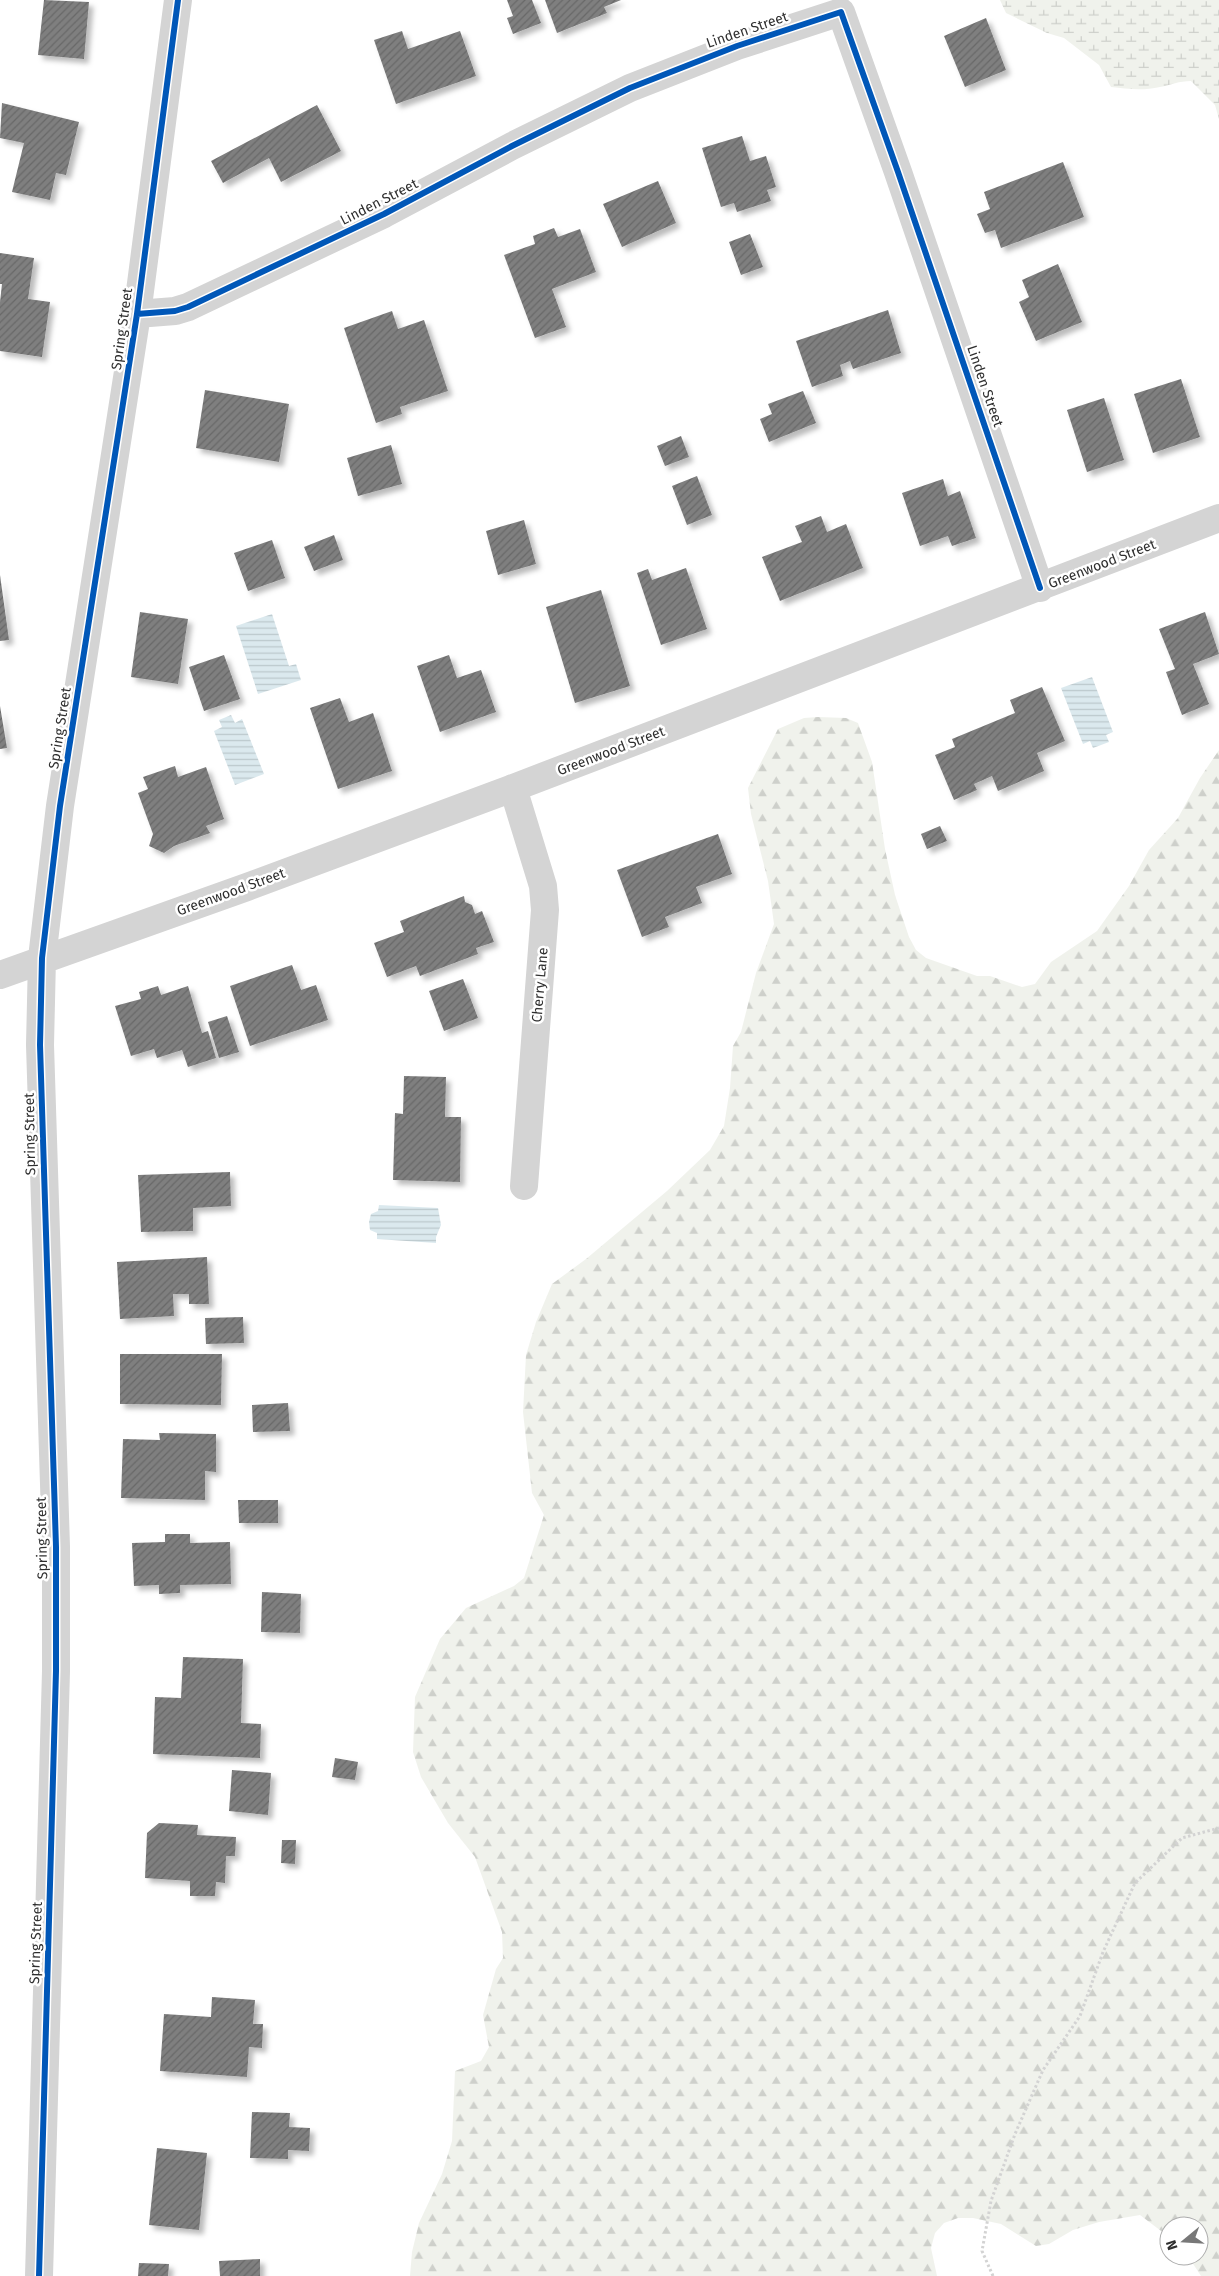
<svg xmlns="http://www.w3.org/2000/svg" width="1219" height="2276" viewBox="0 0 1219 2276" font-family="'Fira Sans',sans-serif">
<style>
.forest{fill:url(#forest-firs)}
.wetland{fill:url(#wetland-marsh)}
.water{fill:url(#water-rules)}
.building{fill:url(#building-hatch);filter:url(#shadow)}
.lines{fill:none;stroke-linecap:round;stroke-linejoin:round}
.path{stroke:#d3d3d3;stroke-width:3;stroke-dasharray:2.5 2.5;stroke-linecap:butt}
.minor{stroke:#d4d4d4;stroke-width:28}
.cycleway-casing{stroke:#fff;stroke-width:9}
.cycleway{stroke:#0057b8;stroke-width:6}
.labels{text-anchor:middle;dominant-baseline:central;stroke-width:5;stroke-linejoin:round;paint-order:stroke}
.street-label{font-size:14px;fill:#2f2f2f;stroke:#fff}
</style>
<defs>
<pattern id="forest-firs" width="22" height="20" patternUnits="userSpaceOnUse" patternTransform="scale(1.25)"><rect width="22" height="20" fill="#f0f2ec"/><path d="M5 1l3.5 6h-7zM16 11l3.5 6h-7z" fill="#ced0cb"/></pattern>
<pattern id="wetland-marsh" width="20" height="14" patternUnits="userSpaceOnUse" patternTransform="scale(1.25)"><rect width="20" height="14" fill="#f0f2ec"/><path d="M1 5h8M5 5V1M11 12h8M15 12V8" fill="none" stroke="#ced0cb"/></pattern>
<pattern id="water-rules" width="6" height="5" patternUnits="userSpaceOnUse" patternTransform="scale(1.25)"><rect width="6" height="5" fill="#dbe9ee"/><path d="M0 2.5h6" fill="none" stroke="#bcc8cc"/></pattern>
<pattern id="building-hatch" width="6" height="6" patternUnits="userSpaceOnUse" patternTransform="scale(1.25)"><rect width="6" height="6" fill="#7f7f7f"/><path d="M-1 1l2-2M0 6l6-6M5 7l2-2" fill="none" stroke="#686868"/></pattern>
<filter id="shadow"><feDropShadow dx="4.5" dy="4.5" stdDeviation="2.5" flood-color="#0004"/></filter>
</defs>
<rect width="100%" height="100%" fill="#fff"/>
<!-- forest -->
<path class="forest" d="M818,717L846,718L858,723L872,762L885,849L895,895L909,937L916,950L926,958L977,976H990L1022,987L1035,984L1051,962L1097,931L1129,886L1149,850L1178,818L1200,778L1219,750V2276H1201L1188,2256H1199V2226H1169V2237L1140,2215L1099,2222L1073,2230L1049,2244L1036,2246L1001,2224L973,2218H958L944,2223L935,2233L931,2248L937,2276H410L412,2252L419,2223L442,2174L452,2141L455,2071L481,2061L489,2047L483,2015L496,1969L503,1958L502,1932L475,1857L448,1823L421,1777L413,1752L415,1697L440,1639L466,1608L514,1586L524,1578L544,1515L532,1493L523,1412L526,1355L536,1322L552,1284L586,1259L667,1191L710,1150L724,1126L730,1088L733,1046L741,1032L756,973L774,924L768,881L751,814L748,788L778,729L804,718Z"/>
<!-- wetland -->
<path class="wetland" d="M1000,0H1219V119L1215,105L1191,81C1179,81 1171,85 1160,87C1143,91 1127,89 1111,87L1099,65L1064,38L1047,33L1006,13Z"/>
<!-- water -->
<path class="water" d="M272,614L289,666L296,664L301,680L258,694L236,626Z
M1092,677L1113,732L1106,735L1109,742L1093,748L1090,741L1083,744L1061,688Z
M231,715L235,723L242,719L264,774L235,785L214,731L222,727L219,720Z
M379,1205L438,1208L441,1225L436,1237V1243L377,1239V1233L370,1230L369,1222L371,1214L378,1211Z"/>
<!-- building -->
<path class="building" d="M44,0L89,2L84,59L38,55Z
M507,0H532L541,23L513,34L507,18L513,16Z
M545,0H621L604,7L607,13L557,33Z
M986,18L1006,70L965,87L944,36Z
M402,31L408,49L460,31L476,76L396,104L374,40Z
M2,103L79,122L66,175L56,173L50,200L12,192L24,143L0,138Z
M317,105L341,151L281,182L269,158L223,183L211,161Z
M742,136L750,161L766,156L776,187L767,190L771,201L737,212L734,203L721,207L702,148Z
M1063,162L1084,217L1001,248L995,230L985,233L977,214L990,209L984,192Z
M658,181L676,223L622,247L603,204Z
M554,228L558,237L580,229L596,272L552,289L566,327L535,338L504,255L535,244L533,236Z
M750,234L763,267L741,275L729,242Z
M0,253L34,258L28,299L50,302L42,357L0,351V302L2,284H0Z
M1058,264L1082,322L1036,341L1019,302L1029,297L1022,280Z
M888,310L901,353L853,369L850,361L840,365L843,376L812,387L796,341Z
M392,311L398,329L424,320L448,391L400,407L402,414L376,423L344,328Z
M1181,379L1200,437L1153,453L1134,394Z
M205,390L289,404L279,462L196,448Z
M803,391L816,423L769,442L760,419L772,414L768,404Z
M1104,398L1124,460L1087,472L1067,410Z
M681,436L689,457L665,466L657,446Z
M391,445L402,484L358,496L347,458Z
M697,476L712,515L687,525L672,486Z
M943,479L948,496L960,491L976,538L952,546L948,536L920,546L902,493Z
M821,516L827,532L846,524L863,568L780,601L762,557L802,542L795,526Z
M524,520L536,564L498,575L486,531Z
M334,535L343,560L314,571L304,547Z
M272,540L285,578L248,591L234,553Z
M686,568L707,629L661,645L637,573L648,569L652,580Z
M0,575L9,640L0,641Z
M601,590L630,686L575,703L546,607Z
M140,612L188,619L178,684L131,677Z
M1205,612L1219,654L1193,664L1209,704L1182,715L1166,672L1175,669L1159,629Z
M224,655L240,699L204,711L189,667Z
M449,655L457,678L481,670L496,712L440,732L417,666Z
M1042,687L1065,741L1037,753L1044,771L998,791L992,776L974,784L977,790L954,800L935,755L955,747L952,739L1015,713L1010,700Z
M340,698L349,722L373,713L392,771L338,789L310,708Z
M0,706L7,748L0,749Z
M175,766L178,777L206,767L224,819L206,826L210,833L174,846L164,853L149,846L153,834L138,793L148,789L143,777Z
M940,826L947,841L927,849L921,834Z
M718,834L732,874L696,887L702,903L665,917L669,927L642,937L617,870Z
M464,896L465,902L472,905L475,914L482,911L494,942L476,948L478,954L420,976L416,966L387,977L374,943L404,932L400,921Z
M292,965L301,990L316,985L328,1020L250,1046L230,986Z
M463,979L478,1018L444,1031L429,991Z
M158,986L161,995L188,986L202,1033L208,1031L216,1058L188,1067L182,1050L157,1058L154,1049L131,1056L115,1006L141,999L139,992Z
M227,1016L239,1052L219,1058L208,1022Z
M404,1076L446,1077L445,1117H461L460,1182L393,1180L395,1113L403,1114Z
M230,1172L231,1206L193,1208V1231L141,1232L138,1175Z
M207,1257L209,1304H189V1294H173L174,1316L120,1319L117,1262Z
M243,1317L244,1343L206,1344L205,1318Z
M120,1354H222L221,1405L120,1404Z
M288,1403L290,1431L253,1432L252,1405Z
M159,1433L216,1434V1472L205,1471V1500L121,1498L123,1439L160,1440Z
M238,1500H278V1523H239Z
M165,1534H190V1543L230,1542L231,1584L180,1585V1593L159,1594V1585L134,1586L132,1543L165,1542Z
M262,1592L301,1594L300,1633L261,1632Z
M183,1657L243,1659L241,1723L261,1724L260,1758L153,1754L155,1697L181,1698Z
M335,1758L358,1762L355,1780L332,1777Z
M232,1770L271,1773L268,1815L229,1811Z
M159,1823L198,1825L197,1835L236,1837L235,1856H226L225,1883L216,1882L215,1896H190V1881L145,1878L147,1833Z
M282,1840H296L295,1864L281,1863Z
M212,1997L255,2000L253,2024H263L262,2048L249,2047L247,2077L160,2071L164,2014L211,2017Z
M252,2112L290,2113L289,2127L310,2128L309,2151L288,2150V2159L250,2158Z
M157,2148L207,2153L199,2230L149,2225Z
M260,2259V2276H220L219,2261Z
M139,2263L169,2264L168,2276H138Z"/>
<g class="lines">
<!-- path -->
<path class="path" d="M993,2276L982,2251L991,2201L1015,2134L1043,2070L1080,2016L1103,1952L1135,1883L1182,1838L1219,1828"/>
<!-- minor -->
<path class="minor" d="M137,314L175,311L188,307L384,214L512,146L630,88L737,46L841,12L898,172L1040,588
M513,788L543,886L545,910L524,1186
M0,975L247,887L513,788L1219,518
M39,2276L56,1671V1547L40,1045L42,958L60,806L137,314L178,0"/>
<defs>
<path id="cycleway" d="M137,314L175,311L188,307L384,214L512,146L630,88L737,46L841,12L898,172L1040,588
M39,2276L56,1671V1547L40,1045L42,958L60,806L137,314L178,0"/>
</defs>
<!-- cycleway casing -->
<use href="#cycleway" class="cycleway-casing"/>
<!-- cycleway -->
<use href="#cycleway" class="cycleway"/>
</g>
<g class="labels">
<!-- street labels -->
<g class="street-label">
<text transform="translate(747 30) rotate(-19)">Linden Street</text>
<text transform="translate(379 202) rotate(-27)">Linden Street</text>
<text transform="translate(122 329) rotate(-82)">Spring Street</text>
<text transform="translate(985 386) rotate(71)">Linden Street</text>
<text transform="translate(1102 564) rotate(-21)">Greenwood Street</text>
<text transform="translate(60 728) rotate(-81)">Spring Street</text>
<text transform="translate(611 751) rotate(-21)">Greenwood Street</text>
<text transform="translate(231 892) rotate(-20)">Greenwood Street</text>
<text transform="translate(540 985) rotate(-85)">Cherry Lane</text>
<text transform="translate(30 1134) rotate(-91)">Spring Street</text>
<text transform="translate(42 1538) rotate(-91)">Spring Street</text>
<text transform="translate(36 1943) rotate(-88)">Spring Street</text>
</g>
</g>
<!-- north arrow -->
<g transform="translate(1184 2241) rotate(252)"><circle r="24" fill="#ffffff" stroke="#acacac"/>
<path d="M0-4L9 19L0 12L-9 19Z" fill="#787878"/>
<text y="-8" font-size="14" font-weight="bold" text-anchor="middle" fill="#2f2f2f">N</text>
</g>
</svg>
